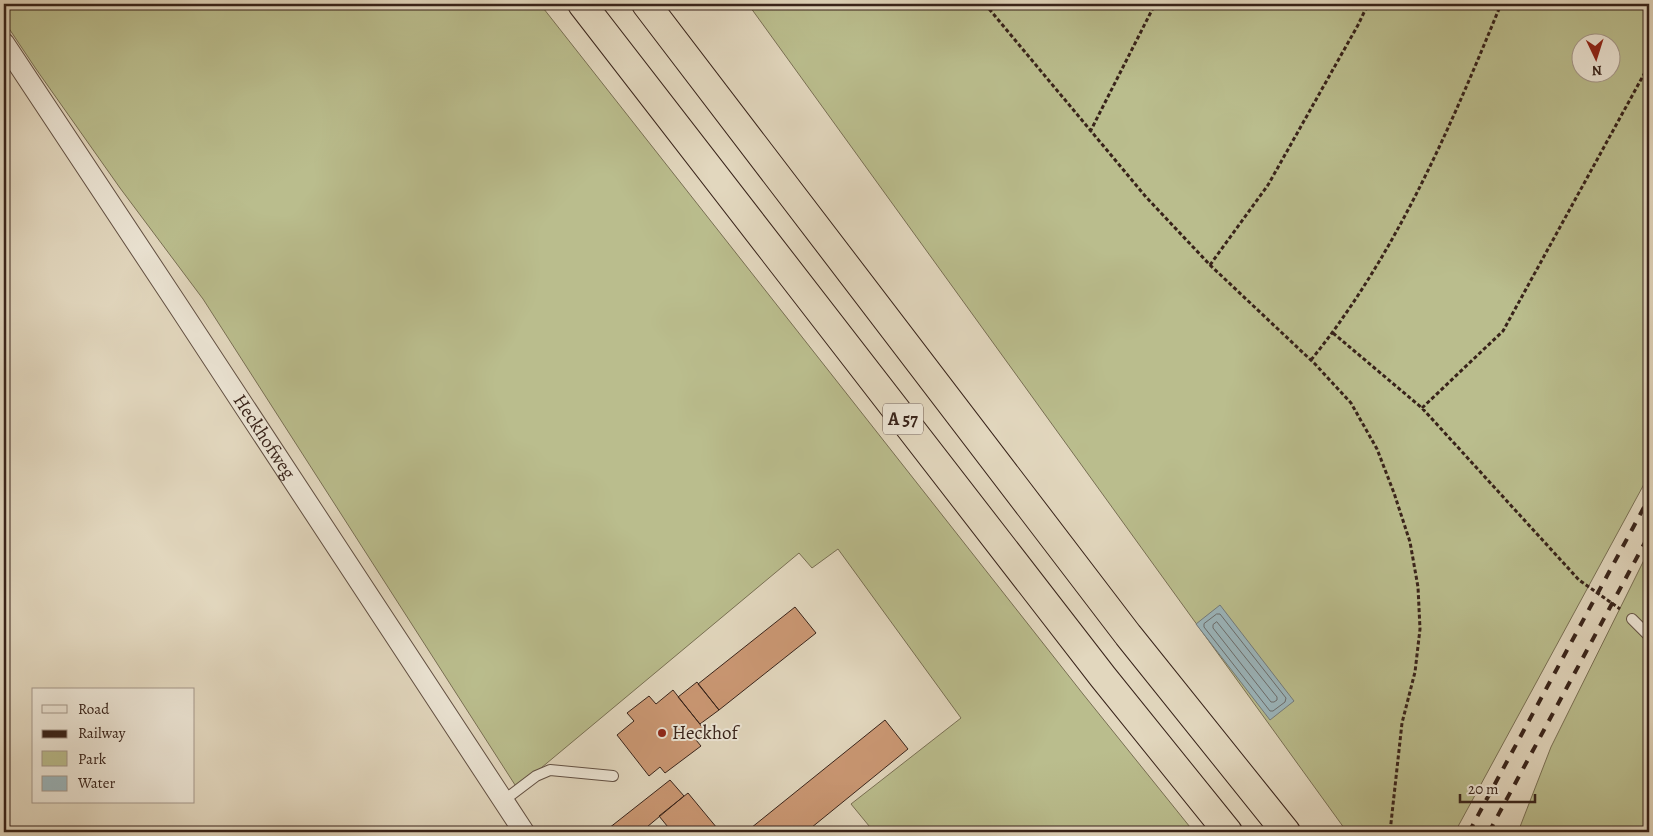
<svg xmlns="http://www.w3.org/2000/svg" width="1653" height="836" viewBox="0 0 1653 836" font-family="Alegreya,serif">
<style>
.green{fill:#babd8d;stroke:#797054;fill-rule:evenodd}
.water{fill:#9bb6bd;stroke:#737b7c}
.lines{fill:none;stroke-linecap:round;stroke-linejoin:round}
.shore{stroke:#6a6c6c;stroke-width:1}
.building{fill:#cb9874;stroke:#38231a}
.service-casing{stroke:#625043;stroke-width:12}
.minor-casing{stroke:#625043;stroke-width:22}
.motorway-casing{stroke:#38231a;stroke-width:30}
.path{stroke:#38231a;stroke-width:3;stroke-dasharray:4 2.5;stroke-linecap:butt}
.service{stroke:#ece5d5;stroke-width:10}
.minor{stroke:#ece5d5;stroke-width:20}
.motorway{stroke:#e2d7be;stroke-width:28}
.rail{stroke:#38231a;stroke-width:4;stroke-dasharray:9 9;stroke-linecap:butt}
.poi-dot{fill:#8f2418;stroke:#ece5d5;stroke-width:2}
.labels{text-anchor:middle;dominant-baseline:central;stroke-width:4;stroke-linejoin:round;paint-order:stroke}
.shield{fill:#ece5d5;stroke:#6e5d52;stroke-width:1}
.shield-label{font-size:18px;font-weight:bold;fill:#38231a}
.street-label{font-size:19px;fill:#38231a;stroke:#ece5d5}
.poi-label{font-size:19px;fill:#38231a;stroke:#ece5d5;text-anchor:start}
</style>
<rect width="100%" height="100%" fill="#e2d7be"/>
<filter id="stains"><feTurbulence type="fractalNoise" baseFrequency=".004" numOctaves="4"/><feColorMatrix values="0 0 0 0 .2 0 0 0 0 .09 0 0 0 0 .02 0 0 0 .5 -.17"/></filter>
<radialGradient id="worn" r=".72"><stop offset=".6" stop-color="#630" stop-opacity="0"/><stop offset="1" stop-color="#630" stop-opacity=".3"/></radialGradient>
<!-- green -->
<path class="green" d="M4,4H540L1083,694L1194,832H874L851,804L961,718L838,549L812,568L799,553L517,788L203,299L120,188L36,69L4,21Z
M748,4H1649V475L1455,832H1347ZM1580,42H1610V72H1580Z
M1649,550V832H1518L1551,747Z"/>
<!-- water -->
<path class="water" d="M1220,605L1294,701L1270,720L1196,624Z"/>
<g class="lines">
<!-- shore -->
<path class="shore" d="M1217,614H1220L1286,698L1285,702L1273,711H1270L1204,627V624Z
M1217,622L1277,697V700L1274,702H1271L1213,628V625Z"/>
</g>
<!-- building -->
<path class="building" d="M795,607L816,633L719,710L698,684Z
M697,682L719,710L700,724L678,697Z
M673,690L706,732L696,740L701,746L665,773L660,767L649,776L617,735L634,721L627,713L649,696L656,704Z
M885,720L908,749L806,832H746Z
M670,780L684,796L641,832H604Z
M688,793L717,828L712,832H672L659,816Z"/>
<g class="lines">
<defs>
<path id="service" d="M1632,619L1649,636
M503,801L536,776L550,770L613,776"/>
<g id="minor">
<path id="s1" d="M4,43L179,307L524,832"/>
</g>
<path id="motorway" d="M582,4L1103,677L1228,832
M646,4L1128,635L1286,832"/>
</defs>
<!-- service casing -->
<use href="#service" class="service-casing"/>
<!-- minor casing -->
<use href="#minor" class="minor-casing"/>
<!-- motorway casing -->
<use href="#motorway" class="motorway-casing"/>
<!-- path -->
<path class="path" d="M985,4L1146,197L1210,265L1315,364L1351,403L1377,449L1394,493L1410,542L1418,587L1420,629L1415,672L1402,723L1390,832
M1090,132L1155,4
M1210,265L1268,185L1358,25L1368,4
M1333,333L1422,408L1579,580L1620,609
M1311,360C1396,255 1450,128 1501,4
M1422,408L1503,331L1649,65"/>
<!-- service -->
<use href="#service" class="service"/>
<!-- minor -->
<use href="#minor" class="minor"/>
<!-- motorway -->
<use href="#motorway" class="motorway"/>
<!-- rail -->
<path class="rail" d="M1469,832L1649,498
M1489,832L1649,535"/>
</g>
<!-- markers -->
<circle class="poi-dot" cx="662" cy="733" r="5"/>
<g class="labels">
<!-- shield labels -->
<rect class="shield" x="883" y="403.5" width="40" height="31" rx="4"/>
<g class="shield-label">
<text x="903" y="419">A 57</text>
</g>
<!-- street labels -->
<g class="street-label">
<text stroke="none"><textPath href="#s1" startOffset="472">Heckhofweg</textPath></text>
</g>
<!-- poi labels -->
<g class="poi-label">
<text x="672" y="733">Heckhof</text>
</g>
</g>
<!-- margin -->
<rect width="1653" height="836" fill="none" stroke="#e2d7be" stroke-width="20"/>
<rect x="5" y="5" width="1643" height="826" fill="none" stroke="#38231a" stroke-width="2.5"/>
<rect x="10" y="10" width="1633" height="816" fill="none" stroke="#38231a"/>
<!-- legend -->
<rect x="32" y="688" width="162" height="115" fill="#ece5d5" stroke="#a4978a"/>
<rect x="42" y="705" width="25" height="8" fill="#ece5d5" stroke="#a4978a"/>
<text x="78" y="714" font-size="15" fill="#38231a">Road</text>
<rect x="42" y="730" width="25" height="8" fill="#38231a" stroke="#a4978a"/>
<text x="78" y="738" font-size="15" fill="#38231a">Railway</text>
<rect x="42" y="751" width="25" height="15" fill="#babd8d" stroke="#a4978a"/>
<text x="78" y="764" font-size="15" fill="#38231a">Park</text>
<rect x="42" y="776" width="25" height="15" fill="#9bb6bd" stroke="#a4978a"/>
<text x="78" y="788" font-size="15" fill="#38231a">Water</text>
<!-- north arrow -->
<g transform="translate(1596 58) rotate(176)"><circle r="24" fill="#ece5d5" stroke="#a4978a"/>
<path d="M0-4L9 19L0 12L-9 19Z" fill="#8f2418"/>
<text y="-8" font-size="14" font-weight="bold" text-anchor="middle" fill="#38231a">N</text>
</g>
<!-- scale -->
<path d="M1460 794v8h75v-8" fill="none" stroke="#38231a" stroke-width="2.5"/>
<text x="1468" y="794" font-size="15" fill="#38231a" stroke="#ece5d5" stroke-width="4" paint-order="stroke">20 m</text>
<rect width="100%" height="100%" filter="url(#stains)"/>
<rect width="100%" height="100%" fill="url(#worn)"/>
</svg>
